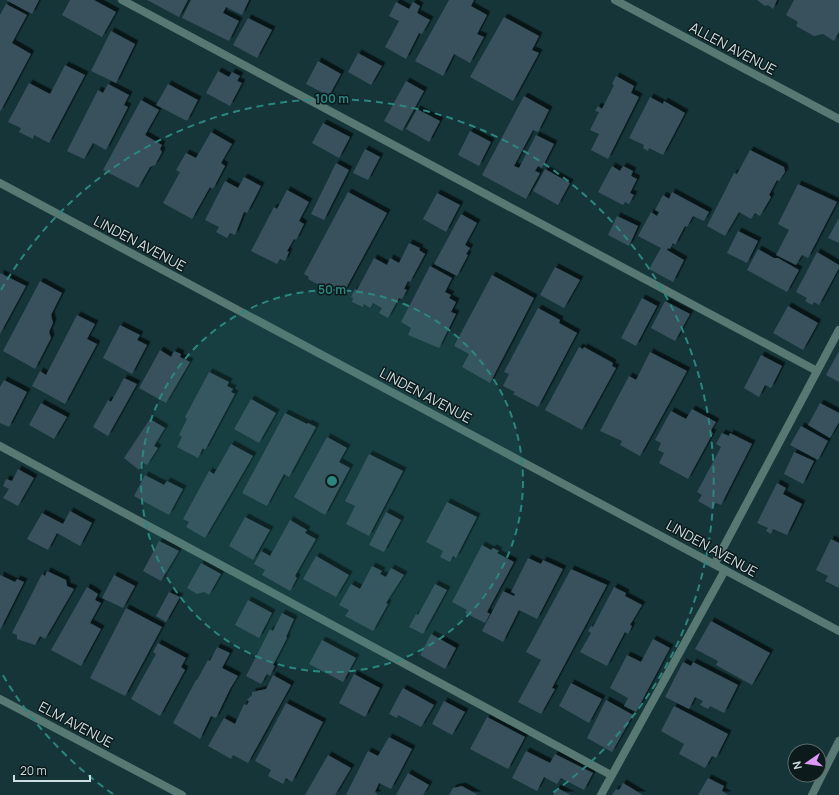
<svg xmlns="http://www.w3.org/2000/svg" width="839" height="795" viewBox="0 0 839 795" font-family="Manrope,sans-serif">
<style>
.building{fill:#37515d;filter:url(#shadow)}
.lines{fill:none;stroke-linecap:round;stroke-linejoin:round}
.service{stroke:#587873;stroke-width:8}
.minor{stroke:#587873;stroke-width:8}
.ring{fill:none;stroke:#2c867f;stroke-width:2;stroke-dasharray:7 5}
.labels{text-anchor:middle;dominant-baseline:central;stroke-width:3;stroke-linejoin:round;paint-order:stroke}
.street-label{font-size:14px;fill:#cddee0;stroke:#0d1a1c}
.centre{fill:#2c867f;stroke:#0d1a1c;stroke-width:2}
.ring-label{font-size:12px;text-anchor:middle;font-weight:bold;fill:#2c867f;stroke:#0d1a1c;stroke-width:3;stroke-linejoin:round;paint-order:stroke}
</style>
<defs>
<filter id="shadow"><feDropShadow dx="3.5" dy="-3.5" stdDeviation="0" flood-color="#0009"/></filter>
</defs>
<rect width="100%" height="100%" fill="#153539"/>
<!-- building -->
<path class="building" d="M6,0H39L32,14Z
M70,0H94L116,12L102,37L62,15Z
M147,0H188L179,17Z
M191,0H249L242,15L226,7L223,13L239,21L229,41L182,18Z
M449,0H474L471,6L487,15L477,34L484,37L470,63L454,54L443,76L415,61Z
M757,0H777L773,9L768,5L765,6Z
M794,0H839V32L834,41L823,34L814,36L796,26L798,22L786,15Z
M396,2L409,9L413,2L420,6L417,13L430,20L422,34L419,33L406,59L385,47L399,21L389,16Z
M6,4L27,15L12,43L31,54L0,112V15Z
M504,17L539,36L532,50L539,53L513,101L470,77Z
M248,18L272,30L257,58L233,45Z
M111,31L135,44L116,83L91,71Z
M358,53L382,66L371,85L348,72Z
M318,61L341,74L329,96L306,84Z
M65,65L85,75L49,143L34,135L33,139L19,132L21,128L8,122L29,83L50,94Z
M218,71L229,77L232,72L240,76L237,81L242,83L230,106L206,93Z
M616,76L634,86L631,93L639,97L608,159L591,150L599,134L590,130L599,112L595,111L598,106L602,109L614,85L612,84Z
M406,81L424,91L402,131L384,121Z
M108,84L129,95L124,105L128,107L106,150L93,143L84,159L67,151L98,90L103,93Z
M168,84L198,100L187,121L156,105Z
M524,96L549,110L538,132L533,130L514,166L519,168L536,135L554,144L542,168L538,166L535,171L540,173L526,199L482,175Z
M650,97L663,104L664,101L685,113L663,155L649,148L648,151L643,148L644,145L629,138Z
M141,100L159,110L145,135L162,145L160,149L162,152L155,165L150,167L138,188L103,170Z
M417,109L440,121L429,142L406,129Z
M323,123L350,137L339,158L312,143Z
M470,131L491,142L479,166L458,155Z
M211,132L232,144L221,163L225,166L213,189L210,187L192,219L163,203L180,172L176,170L186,153L196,158Z
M365,149L380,157L368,180L353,173Z
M750,150L784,167L785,172L779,181L777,180L769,195L771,197L760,216L755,213L751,219L739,212L725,236L707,226L734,173L737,174Z
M336,163L349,170L324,220L311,214Z
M612,166L620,171L623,166L633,171L631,176L637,179L630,193L634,195L629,204L625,202L623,205L598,192Z
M545,169L570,183L558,205L533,191Z
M244,177L261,186L247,213L244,212L235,235L230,233L227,238L216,232L219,227L205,220L225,181L238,188Z
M798,184L837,202L808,258L802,255L796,265L776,255L789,230L778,224Z
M287,190L309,202L299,221L304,224L296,240L294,239L287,251L289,252L285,261L280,259L277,264L251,251L274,207L277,209Z
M348,192L387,213L344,292L329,284L327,287L322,284L321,286L308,279L309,277L304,274Z
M672,192L709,212L704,221L693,216L687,227L685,226L675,245L673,243L670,249L668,248L667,250L684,260L673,282L649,269L661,248L638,236L651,212L657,216L659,212L655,210L663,195L669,199Z
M437,193L460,205L446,232L423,219Z
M461,214L477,223L465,245L470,248L466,254L468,255L457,276L434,264Z
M617,216L638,226L629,246L608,235Z
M839,218V243L828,238Z
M738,231L758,241L747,263L727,253Z
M409,243L420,248L419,250L425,254L410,282L408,281L404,289L407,290L402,299L399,298L388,318L379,313L382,308L373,303L370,308L364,304L363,307L352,302L353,298L351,297L355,289L357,290L374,258L387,265L390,258L399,263Z
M758,249L774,258H778L799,270L787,292L747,270Z
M817,252L839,265V268L819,305L814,302L812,305L805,301L807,298L796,292Z
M430,266L452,278L445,292L451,295L449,298L456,302L451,312L456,314L439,348L408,335L411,328L401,322Z
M555,267L580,280L564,308L540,295Z
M0,273L26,286L0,334Z
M492,275L534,298L490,383L462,367L469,354L454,346Z
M40,281L62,293L51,315L53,323L49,332L51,338L35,369L3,351Z
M642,298L657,306L636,346L621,338Z
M665,301L690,314L675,341L651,328Z
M788,306L818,323L803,350L773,333Z
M538,308L560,320L559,323L577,333L538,407L513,394L515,392L503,386L509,374L504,372Z
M77,315L95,324L87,339L97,344L65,404L32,386L40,371L46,375Z
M120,325L140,335L137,340L147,345L132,374L103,358Z
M579,347L583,349L584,347L613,363L612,366L616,368L582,430L545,410Z
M160,350L171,357L174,351L181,354L180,357L190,362L166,403L139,388Z
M839,351V382L826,375Z
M650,352L687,371L640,456L620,445L622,441L600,431L629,376L636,380Z
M761,355L782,366L771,388L765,385L759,397L744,388Z
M209,372L229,382L227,386L233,389L231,392L235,394L205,450L203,448L198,458L177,447L182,437L179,435L187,419L185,417Z
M124,378L137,384L108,436L93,427L108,400L111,402Z
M4,380L27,392L9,427L0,423V387Z
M251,399L276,413L259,443L234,429Z
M41,403L67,417L54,439L29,425Z
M820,403L839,413V422L830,438L808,425Z
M692,409L716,422L710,432L713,433L688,479L659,463L664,453L658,450L661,443L655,440L671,411L686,419Z
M285,413L307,424L308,423L316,427L289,477L284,474L267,506L242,493Z
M150,419L165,428L154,446L158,448L147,465L143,463L139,470L124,458Z
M801,426L828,441L818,460L790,445Z
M722,433L729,436L730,433L752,444L721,505L716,503L712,509L698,501L702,495L697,492L721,447L716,444Z
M327,437L347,448L339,462L350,468L325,515L294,497Z
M231,444L253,456L205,538L186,527L189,522L183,519L209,471L214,474Z
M794,452L814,461L803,484L784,474Z
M369,454L403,471L369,536L346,524L355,506L345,501Z
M18,469L34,478L18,506L3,498L9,489L3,486L6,479L12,481Z
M145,475L164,485L167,481L183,489L169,515L134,496Z
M777,483L786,488L783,494L802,504L787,535L773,529L771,534L766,531L768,528L757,523Z
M447,502L477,517L456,558L453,556L450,562L440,557L443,551L426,542Z
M70,511L92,523L80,546L57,533L48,550L27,539L42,513L63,524Z
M386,512L401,520L384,552L369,545Z
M245,517L270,530L253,560L229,546Z
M290,520L307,530L305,533L316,539L295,576L297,578L290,591L262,575L265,570L254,564L261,551L270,556Z
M831,539L839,543V588L825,581L828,576L816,570Z
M159,541L179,551L161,581L143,571Z
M482,545L491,550L493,548L499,551L497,553L514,562L487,612L490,614L485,623L465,613L467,610L452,602Z
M316,556L349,575L336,597L303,579Z
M528,558L541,564L543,560L563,569L537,619L519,610L503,642L482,631L503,591L514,596L515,594L511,592Z
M201,563L221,574L209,595L204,592L197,594L187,588Z
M372,566L382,571L380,574L386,577L391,568L404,575L386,603L388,604L373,631L345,616L349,610L339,605L351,584L360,589Z
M571,569L607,585L552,688L555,689L541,714L518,702L541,660L526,652Z
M47,571L66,580L67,586L74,589L45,639L40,636L35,645L17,639V635L12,633L42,574L45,576Z
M0,575L15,582L17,579L24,582L0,630Z
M114,575L135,586L123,608L102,598Z
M435,584L447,590L423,634L409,627L416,614L418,615Z
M87,587L98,594L95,600L101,603L90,623L101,629L81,666L51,650Z
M614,587L626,593L625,596L642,605L630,625L632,626L628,634L625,632L607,666L580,652L591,633L588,631L591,626L593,627Z
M169,592L180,597L166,622L156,616Z
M248,600L272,613L259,638L235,625Z
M126,608L162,627L125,696L90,678Z
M282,613L294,619L286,637L287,638L273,665L275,666L270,676L267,674L261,684L246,676L270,629L273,631Z
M711,621L770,653L752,685L716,665L718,661L695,649Z
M431,634L456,648L445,669L420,655Z
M653,639L670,648L636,712L624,706L628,698L610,688L627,655L641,662Z
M322,640L356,658L343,682L309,664Z
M158,643L186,658L181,667L185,670L160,716L131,699L156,654L153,652Z
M217,647L230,653L222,668L238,676L230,689L216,718L211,716L200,739L173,723L196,680H197L208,660L210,661Z
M683,662L691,666L693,662L738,685L724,713L710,706L708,709L700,705L703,701L695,697L689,709L665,697Z
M354,674L380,688L365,717L339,703Z
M273,675L291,685L248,763L233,755L231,759L208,746L224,718L235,724L244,704L247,705L249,701L247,700L252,695V692L266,689Z
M571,683L602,699L589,723L559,706Z
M403,688L434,705L421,727L398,715L397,718L389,714Z
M606,700L633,715L612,752L587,738Z
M444,701L465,712L452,735L432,724Z
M286,703L323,722L292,782L286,778L283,784L268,776L271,770L255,761Z
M674,706L728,734L716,758L712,756L705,768L679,754L684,744L661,731Z
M487,717L525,737L508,769L470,749Z
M389,737L412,749L391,789L379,783L375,792L378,795H346L368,751L378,756Z
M526,751L550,763L555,754L593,773L584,790L561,778L557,784L544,777L537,791L512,778Z
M328,755L351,768L335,795H305Z
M408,773L429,785L423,795H396Z
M708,778L724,786L722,791L728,795H698Z
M623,783L643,795H612L616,789L619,790Z
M462,786L478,795H449L453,788Z
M557,788L571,795H553Z"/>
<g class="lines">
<!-- service -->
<path class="service" d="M122,0L817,371
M0,446L611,775
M715,563L839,330
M601,795L725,570"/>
<!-- minor -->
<path class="minor" d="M615,0L839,119
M0,183L839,631
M0,699L182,795
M812,795L839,741"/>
</g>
<!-- distance rings -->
<circle cx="332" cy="481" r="191" fill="#2c867f" fill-opacity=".12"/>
<g class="ring">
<circle cx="332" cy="481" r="191"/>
<path d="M113 794A382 382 0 0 1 1 672M1 290A382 382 0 1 1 551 794"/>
</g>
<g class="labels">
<!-- street labels -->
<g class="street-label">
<text transform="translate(733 48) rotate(28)">ALLEN AVENUE</text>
<text transform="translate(140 243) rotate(28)">LINDEN AVENUE</text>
<text transform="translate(426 395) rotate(28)">LINDEN AVENUE</text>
<text transform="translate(712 548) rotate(29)">LINDEN AVENUE</text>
<text transform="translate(76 724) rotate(28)">ELM AVENUE</text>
</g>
</g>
<circle cx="332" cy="481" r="6" class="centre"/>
<g class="ring-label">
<text x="332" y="103">100 m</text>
<text x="332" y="294">50 m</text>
</g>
<!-- north arrow -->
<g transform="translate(807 763) rotate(257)"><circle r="19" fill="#0d1a1c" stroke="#5a686a"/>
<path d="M0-3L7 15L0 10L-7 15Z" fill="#dc99f5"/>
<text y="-6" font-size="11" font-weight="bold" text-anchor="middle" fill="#cddee0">N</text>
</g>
<!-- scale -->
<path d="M14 775v6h76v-6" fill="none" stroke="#cddee0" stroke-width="2"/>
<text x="20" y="775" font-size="12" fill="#cddee0" stroke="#0d1a1c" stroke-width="3" paint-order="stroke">20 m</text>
</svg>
